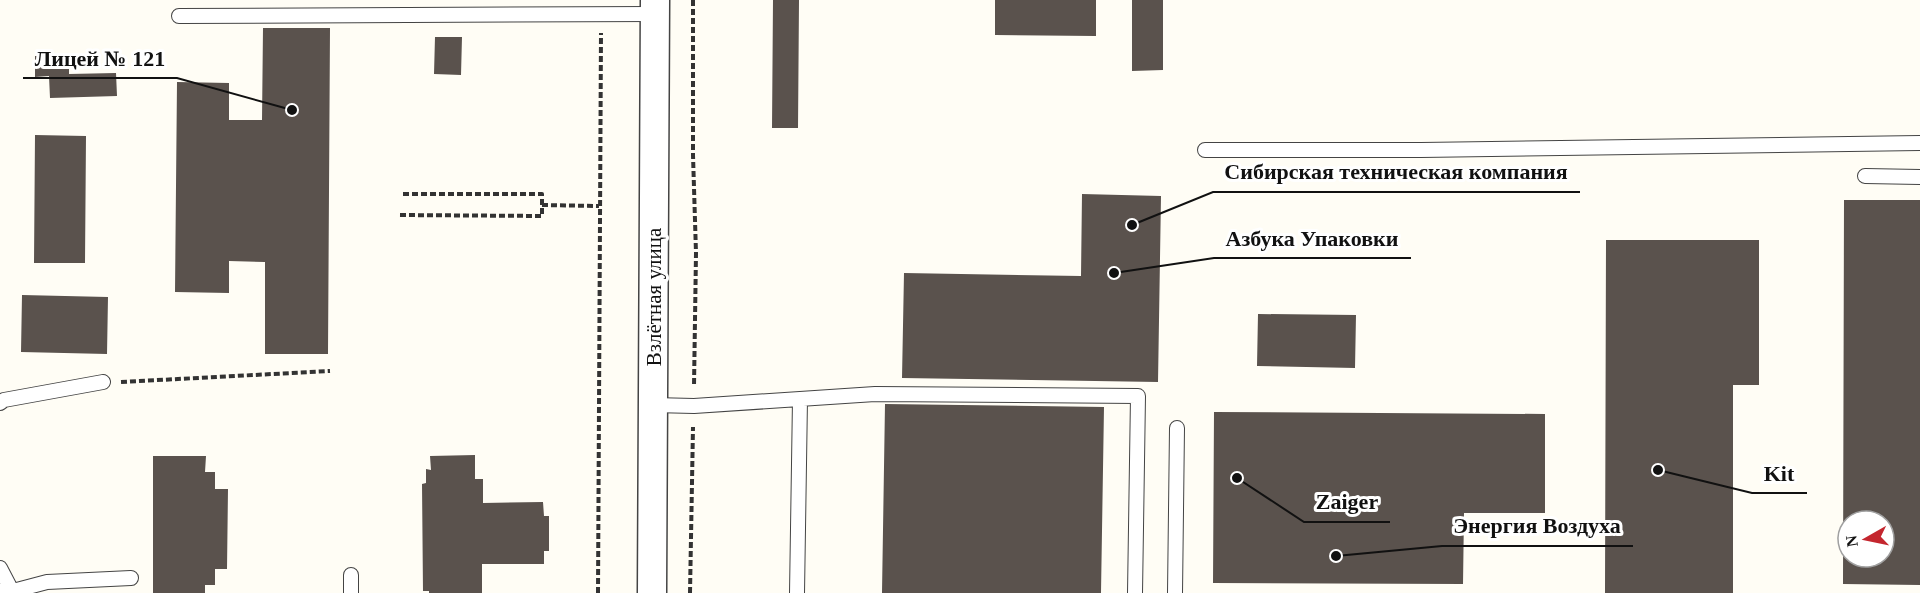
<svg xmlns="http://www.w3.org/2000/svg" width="1920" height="593" viewBox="0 0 1920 593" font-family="Georgia,serif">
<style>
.building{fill:#5a524d;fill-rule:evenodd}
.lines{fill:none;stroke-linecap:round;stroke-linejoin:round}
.service-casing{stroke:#444;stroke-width:16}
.minor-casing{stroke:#444;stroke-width:31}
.path{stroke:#333;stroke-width:4;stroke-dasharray:6 3;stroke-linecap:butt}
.service{stroke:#fff;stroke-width:14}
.minor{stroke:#fff;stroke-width:28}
.labels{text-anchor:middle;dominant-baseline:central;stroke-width:6;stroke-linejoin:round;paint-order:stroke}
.street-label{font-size:21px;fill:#111;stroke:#fff}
.leader{fill:none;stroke:#111;stroke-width:2}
.callout-dot{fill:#111;stroke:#fff;stroke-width:2}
.callout-label{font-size:22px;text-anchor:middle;font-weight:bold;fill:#111;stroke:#fff;stroke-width:6;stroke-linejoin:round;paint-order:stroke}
</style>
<rect width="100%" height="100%" fill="#fffdf5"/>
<!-- building -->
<path class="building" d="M773,0H799L798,128H772Z
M995,0H1096V36L995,35Z
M1132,0H1163V70L1132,71Z
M263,28H330L328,354H265V262L229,261V293L175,292L177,82L229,83V120H262Z
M435,37H462L461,75L434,74Z
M69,55V74L116,73L117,96L50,98L49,76L35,77V56Z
M35,135L86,136L85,263H34Z
M1082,194L1161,196L1158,382L902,378L904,273L1081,276Z
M1844,200H1920V585L1843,584ZM1848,521H1884V557H1848Z
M1606,240H1759V385H1733V593H1605Z
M22,295L108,297L107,354L21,352Z
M1258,314L1356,315L1355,368L1257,366Z
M885,404L1104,407L1101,593H882Z
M1214,412L1545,414V513H1464L1463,584L1213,583Z
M475,455V479H483V503L543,502L544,516H549V551H544V564H482V593H429V591H423L422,484L426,483V469L431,470L430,456Z
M153,456H206L205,472H215V489H228L227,569H215V585H205V593H153Z"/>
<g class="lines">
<defs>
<path id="service" d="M179,16L655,14
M1205,150H1421L1920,143
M1865,176L1920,177
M0,403L4,400L103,382
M653,405L694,406L875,394L1138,396L1135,593
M0,568L13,593
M351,575V593
M0,591H13L47,582L131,578
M797,593L800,399
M1175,593L1177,428"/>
<path id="minor" d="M652,593L655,0"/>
</defs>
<!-- service casing -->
<use href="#service" class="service-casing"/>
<!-- minor casing -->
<use href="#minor" class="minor-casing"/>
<!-- path -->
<path class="path" d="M693,0V155L696,253L694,386
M542,205L599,206
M400,215L542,216V194H401
M121,382L330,371
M598,593L601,33
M690,593L693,427"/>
<!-- service -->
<use href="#service" class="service"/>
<!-- minor -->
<use href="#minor" class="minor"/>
</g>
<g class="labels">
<!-- street labels -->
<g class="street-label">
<text transform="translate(654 297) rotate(-90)">Взлётная улица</text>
</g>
</g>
<!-- callouts -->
<path class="leader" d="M292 110L177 78H23M1132 225L1213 192H1580M1114 273L1214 258H1411M1658 470L1752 493H1807M1237 478L1304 522H1390M1336 556L1442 546H1633"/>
<g class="callout-dot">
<circle cx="292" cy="110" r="6"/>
<circle cx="1132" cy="225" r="6"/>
<circle cx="1114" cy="273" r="6"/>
<circle cx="1658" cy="470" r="6"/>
<circle cx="1237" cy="478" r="6"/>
<circle cx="1336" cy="556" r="6"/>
</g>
<g class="callout-label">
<text x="100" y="66">Лицей № 121</text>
<text x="1396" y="179">Сибирская техническая компания</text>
<text x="1312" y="246">Азбука Упаковки</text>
<text x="1779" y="481">Kit</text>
<text x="1347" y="509">Zaiger</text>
<text x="1537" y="533">Энергия Воздуха</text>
</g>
<!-- north arrow -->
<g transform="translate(1866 539) rotate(261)"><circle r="28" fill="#ffffff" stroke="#a0a0a0" stroke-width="1.5"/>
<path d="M0-4.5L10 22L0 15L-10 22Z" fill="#c4262e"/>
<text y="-9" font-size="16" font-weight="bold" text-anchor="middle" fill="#111111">N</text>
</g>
</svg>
